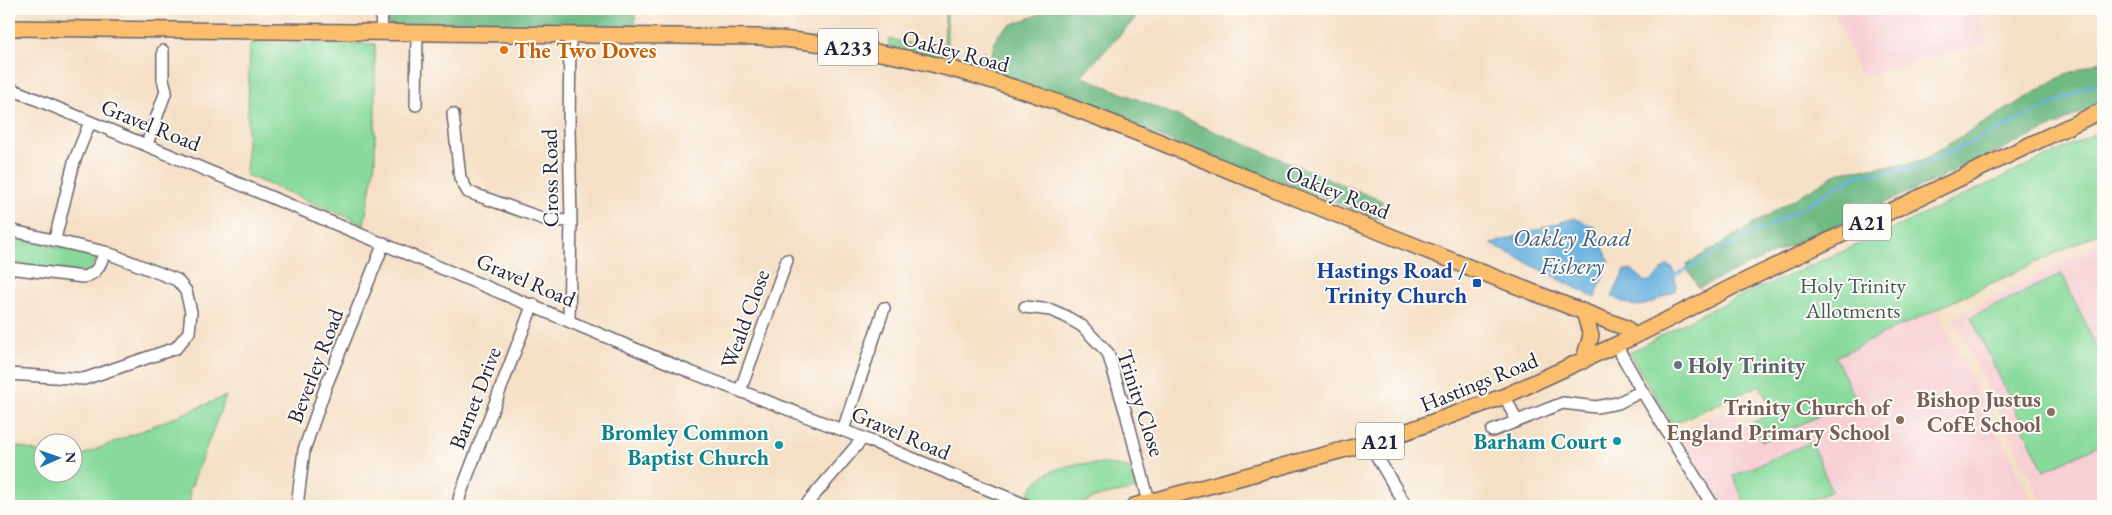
<svg xmlns="http://www.w3.org/2000/svg" width="2112" height="515" viewBox="0 0 2112 515" font-family="'EB Garamond',serif">
<style>
.built{fill:#f7cfd4}
.green{fill:#88da9b;stroke:#557e6b}
.forest{fill:#6eba83;stroke:#486e5f}
.water{fill:#67b0df;stroke:#44698d}
.lines{fill:none;stroke-linecap:round;stroke-linejoin:round}
.stream{stroke:#67b0df;stroke-width:3}
.minor-casing{stroke:#6c646c;stroke-width:14}
.major-casing{stroke:#6c646c;stroke-width:18}
.minor{stroke:#fff;stroke-width:11}
.major{stroke:#fabe6d;stroke-width:15}
.food-dot{fill:#e8710a;stroke:#fdfcf7;stroke-width:2}
.transit-dot{fill:#1a4fb4;stroke:#fdfcf7;stroke-width:2}
.worship-dot{fill:#6b7280;stroke:#fdfcf7;stroke-width:2}
.education-dot{fill:#8d6e63;stroke:#fdfcf7;stroke-width:2}
.culture-dot{fill:#0f9aa8;stroke:#fdfcf7;stroke-width:2}
.labels{text-anchor:middle;dominant-baseline:central;stroke-width:4;stroke-linejoin:round;paint-order:stroke}
.shield{fill:#fdfcf7;stroke:#646373;stroke-width:1}
.shield-label{font-size:21px;font-weight:bold;fill:#22223b}
.food-label{font-size:22px;font-weight:bold;fill:#c56008;stroke:#fdfcf7;text-anchor:start}
.street-label{font-size:22px;fill:#22223b;stroke:#fdfcf7}
.transit-label{font-size:22px;font-weight:bold;fill:#164399;stroke:#fdfcf7;text-anchor:end}
.park-label{font-size:22px;fill:#415958;stroke:#fdfcf7}
.worship-label{font-size:22px;font-weight:bold;fill:#5b616d;stroke:#fdfcf7;text-anchor:start}
.education-label{font-size:22px;font-weight:bold;fill:#785e54;stroke:#fdfcf7;text-anchor:end}
.culture-label{font-size:22px;font-weight:bold;fill:#0d838f;stroke:#fdfcf7;text-anchor:end}
.water-label{font-size:24px;font-style:italic;fill:#3e5b7d;stroke:#fdfcf7}
</style>
<rect width="100%" height="100%" fill="#fdfcf7"/>
<filter id="ink" filterUnits="userSpaceOnUse"><feTurbulence type="fractalNoise" baseFrequency=".02" numOctaves="2"/><feDisplacementMap in="SourceGraphic" scale="10" xChannelSelector="R" yChannelSelector="G"/><feConvolveMatrix kernelMatrix="1 2 1 2 8 2 1 2 1" color-interpolation-filters="sRGB"/></filter>
<filter id="wash" filterUnits="userSpaceOnUse"><feTurbulence type="fractalNoise" baseFrequency=".0096" numOctaves="4" result="noise"/><feDisplacementMap in="SourceGraphic" scale="20" xChannelSelector="R" yChannelSelector="G"/><feGaussianBlur stdDeviation="1.12" result="paint"/><feColorMatrix in="noise" values="0 0 0 0 0 0 0 0 0 0 0 0 0 0 0 0 0 1.4 0 .05"/><feComposite in="paint" operator="in"/></filter>
<g filter="url(#wash)">
<rect width="100%" height="100%" fill="#f5e0c6"/>
<!-- built -->
<path class="built" d="M1979,9L1987,44L1861,76L1833,10Z
M2103,241V506H2043L1954,318Z
M1937,310L2035,506H1723L1678,432L1731,408L1740,427L1753,422L1762,441L1855,398L1835,357Z"/>
<!-- green -->
<path class="green" d="M945,9H947V52L978,62L984,51L981,68L944,57L889,46V39L944,51Z
M250,43L375,44V162L364,224L246,175Z
M2103,130V231L1835,357L1856,399L1762,442L1753,422L1773,413L1760,385L1673,424L1629,353L1701,314L1884,233Z
M10,237L96,255C97,263 91,268 85,273L9,263Z
M2062,274L2103,361V443L2044,471L1971,317Z
M226,396L189,492L191,506H9V444L42,453V472H72L73,459Z
M1811,442L1832,491L1796,506H1746L1733,476Z
M1077,464H1108L1130,469L1137,486L1135,489C1121,493 1090,495 1081,506H1044L1032,502L1029,493C1036,475 1059,467 1077,464Z"/>
<!-- forest -->
<path class="forest" d="M386,9H566L635,13L636,28L388,25Z
M1048,9H1130L1135,19L1081,76L1382,201L1380,219L992,74L990,71C993,15 1014,30 1048,9Z
M2103,60V101L2058,124L1698,288L1686,265L1839,172L1919,162L2062,76Z"/>
<!-- water -->
<path class="water" d="M1574,218L1595,227L1609,261L1595,298L1491,244Z
M1667,265L1673,268L1676,283L1675,291C1647,304 1641,314 1612,296L1625,270H1632L1646,282L1652,280Z"/>
<g class="lines">
<!-- stream -->
<path class="stream" d="M1675,275L1788,216L1855,176L1917,168L2103,80"/>
</g>
</g>
<g filter="url(#ink)">
<g class="lines">
<defs>
<path id="minor" d="M381,33L382,9
M9,88L693,373L863,438L1028,506
M416,105L417,34
M453,114L460,178L468,192L547,220L571,221
M147,144L166,91L163,79V51
M9,230L105,252L177,280L186,291L191,312L189,332L176,348L84,379L9,374
M55,239L74,162L90,122
M9,268L83,277C98,274 100,264 105,252
M1025,307L1051,310L1065,316L1082,326L1108,353L1127,417L1149,502
M569,320L571,221L569,128L570,35
M1616,345L1642,391
M740,391L787,260
M1505,396L1516,420
M843,430L884,308
M1492,431L1563,403L1596,407L1618,403L1642,391L1713,506
M1372,443L1376,455L1406,506
M297,506L304,450L326,386L384,243
M458,506L460,495L533,304
M805,506L863,438"/>
<path id="major" d="M9,28L760,37C818,42 875,50 932,64C1051,93 1166,145 1279,191C1394,238 1510,284 1626,328L1633,337
M1583,361L1591,336L1584,312
M1134,506L1391,437L1505,396L1633,337L1736,285L2103,110"/>
</defs>
<!-- minor casing -->
<use href="#minor" class="minor-casing"/>
<!-- major casing -->
<use href="#major" class="major-casing"/>
<!-- minor -->
<use href="#minor" class="minor"/>
<!-- major -->
<use href="#major" class="major"/>
</g>
</g>
<!-- markers -->
<circle class="food-dot" cx="504" cy="50" r="5"/>
<rect class="transit-dot" x="1472" y="278" width="10" height="10" rx="2.5"/>
<circle class="worship-dot" cx="1678" cy="365" r="5"/>
<g class="education-dot">
<circle cx="2051" cy="412" r="5"/>
<circle cx="1900" cy="420" r="5"/>
</g>
<g class="culture-dot">
<circle cx="1617" cy="441" r="5"/>
<circle cx="779" cy="445" r="5"/>
</g>
<g class="labels">
<!-- shield labels -->
<g class="shield">
<rect x="818" y="28.5" width="60" height="37" rx="4"/>
<rect x="1843" y="203.5" width="48" height="37" rx="4"/>
<rect x="1356" y="422.5" width="48" height="37" rx="4"/>
</g>
<g class="shield-label">
<text x="848" y="47">A233</text>
<text x="1867" y="222">A21</text>
<text x="1380" y="441">A21</text>
</g>
<!-- food labels -->
<g class="food-label">
<text x="514" y="50">The Two Doves</text>
</g>
<!-- street labels -->
<g class="street-label">
<text transform="translate(956 51) rotate(15)">Oakley Road</text>
<text transform="translate(151 125) rotate(22)">Gravel Road</text>
<text transform="translate(550 178) rotate(-91)">Cross Road</text>
<text transform="translate(1338 192) rotate(22)">Oakley Road</text>
<text transform="translate(526 280) rotate(23)">Gravel Road</text>
<text transform="translate(745 319) rotate(-70)">Weald Close</text>
<text transform="translate(315 366) rotate(-69)">Beverley Road</text>
<text transform="translate(1479 382) rotate(-22)">Hastings Road</text>
<text transform="translate(475 398) rotate(-69)">Barnet Drive</text>
<text transform="translate(1141 403) rotate(72)">Trinity Close</text>
<text transform="translate(901 433) rotate(23)">Gravel Road</text>
</g>
<!-- transit labels -->
<g class="transit-label">
<text x="1467" y="270">Hastings Road /<tspan x="1467" dy="25">Trinity Church</tspan></text>
</g>
<!-- park labels -->
<g class="park-label">
<text x="1853" y="285">Holy Trinity<tspan x="1853" dy="25">Allotments</tspan></text>
</g>
<!-- worship labels -->
<g class="worship-label">
<text x="1688" y="365">Holy Trinity</text>
</g>
<!-- education labels -->
<g class="education-label">
<text x="2041" y="399">Bishop Justus<tspan x="2041" dy="25">CofE School</tspan></text>
<text x="1890" y="407">Trinity Church of<tspan x="1890" dy="25">England Primary School</tspan></text>
</g>
<!-- culture labels -->
<g class="culture-label">
<text x="769" y="432">Bromley Common<tspan x="769" dy="25">Baptist Church</tspan></text>
<text x="1607" y="441">Barham Court</text>
</g>
<!-- water labels -->
<g class="water-label">
<text x="1572" y="237">Oakley Road<tspan x="1572" dy="28">Fishery</tspan></text>
</g>
</g>
<!-- margin -->
<rect width="2112" height="515" fill="none" stroke="#fdfcf7" stroke-width="30"/>
<!-- north arrow -->
<g transform="translate(58 458) rotate(88)"><circle r="24" fill="#fdfcf7" stroke="#a5a5ac"/>
<path d="M0-4L9 19L0 12L-9 19Z" fill="#1f6fb2"/>
<text y="-8" font-size="14" font-weight="bold" text-anchor="middle" fill="#22223b">N</text>
</g>
</svg>
